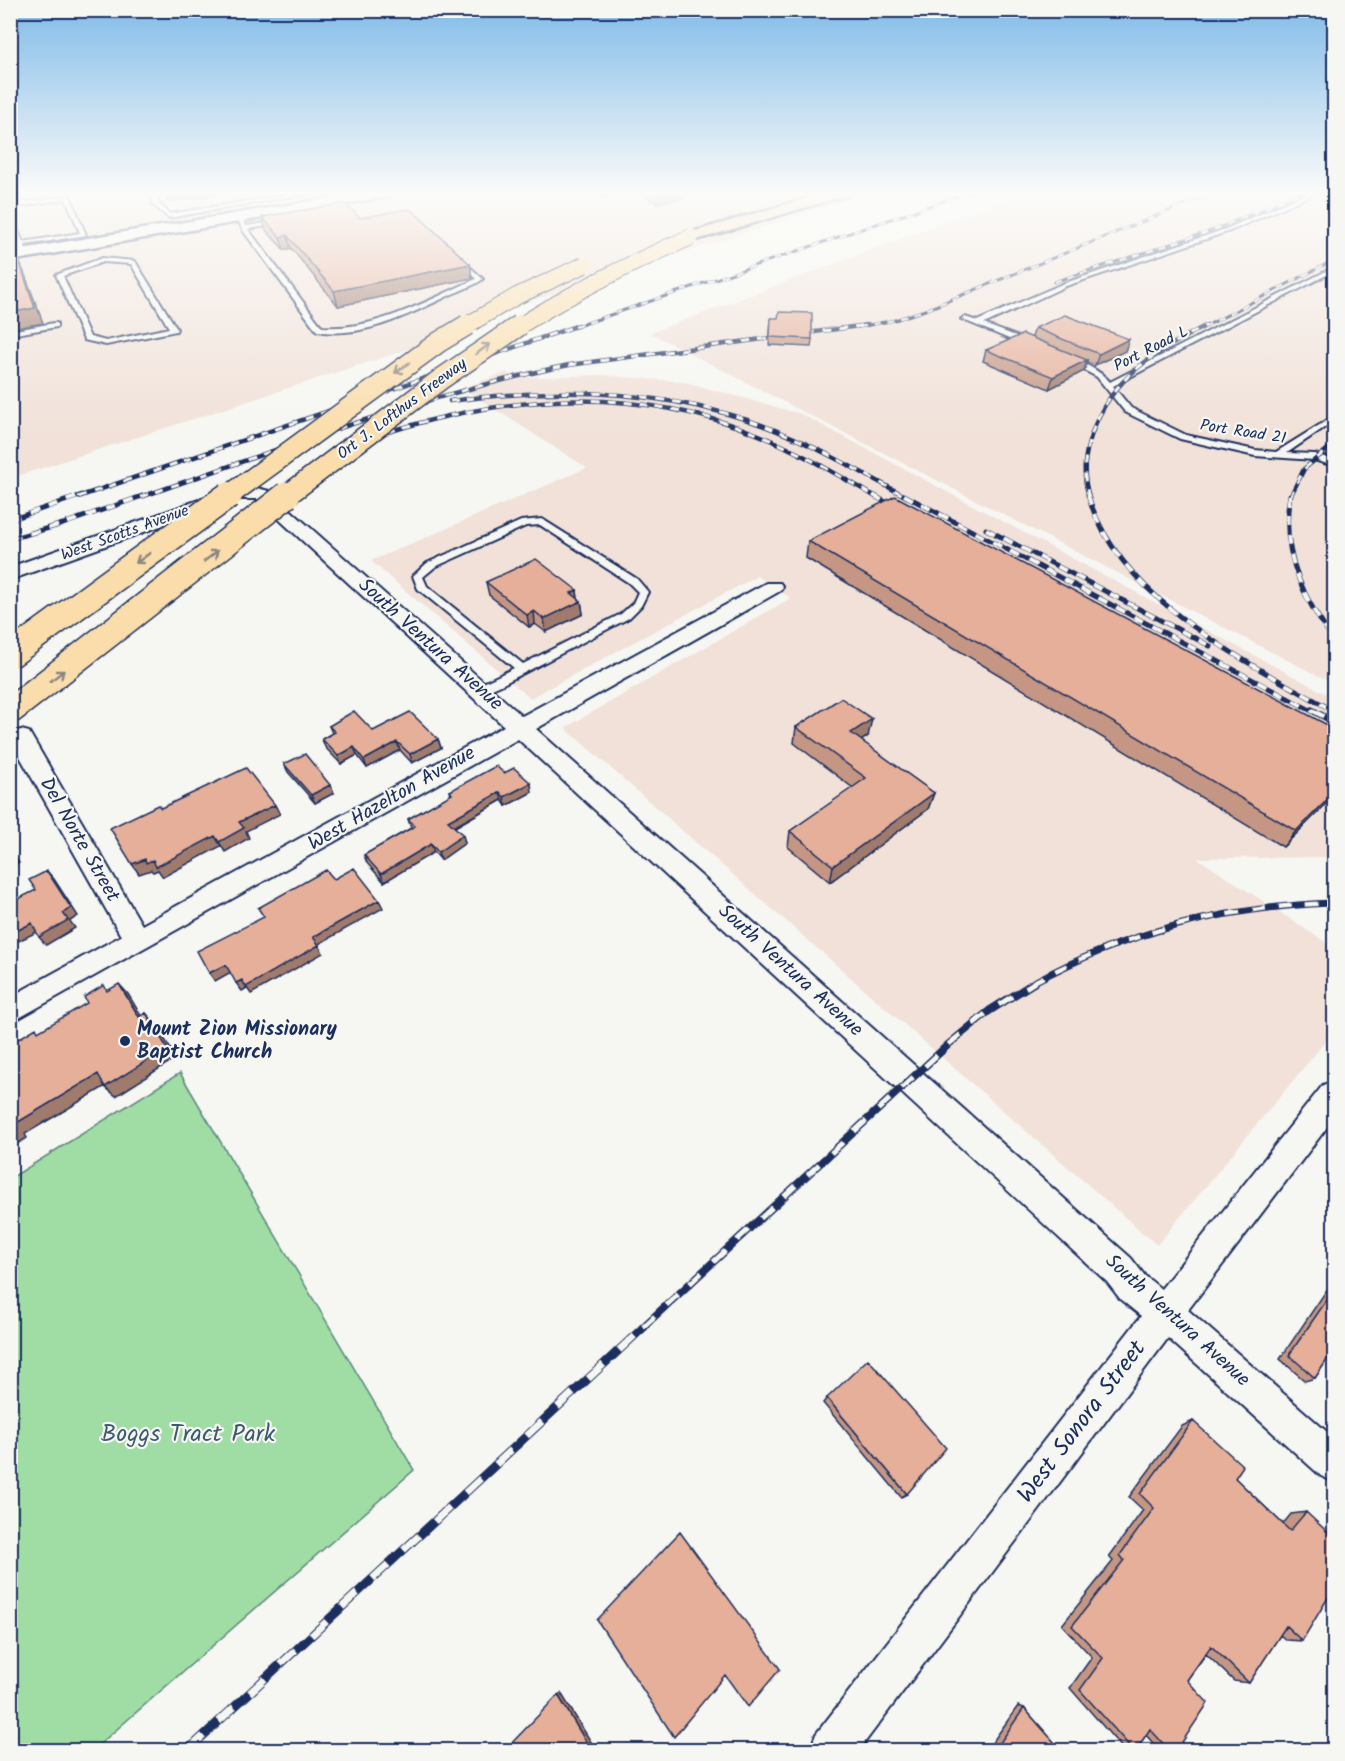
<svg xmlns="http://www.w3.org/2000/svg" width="1345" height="1761" viewBox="0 0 1345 1761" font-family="Kalam,sans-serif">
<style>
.built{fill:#f1e1d8}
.green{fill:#a0dda4;stroke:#5e8681;stroke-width:1.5}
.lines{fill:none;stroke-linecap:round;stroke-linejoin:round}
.lane-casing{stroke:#1b2f5e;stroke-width:4}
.street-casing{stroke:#1b2f5e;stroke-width:4}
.secondary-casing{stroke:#1b2f5e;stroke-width:5}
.highway-casing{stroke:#1b2f5e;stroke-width:5}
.lane{fill:#f6f6f2;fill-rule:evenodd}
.street{fill:#f6f6f2;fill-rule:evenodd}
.secondary{fill:#f6f6f2;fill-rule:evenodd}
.highway{fill:#faddab;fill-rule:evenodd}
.rail-far5-casing{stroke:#1b2f5e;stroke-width:3}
.rail-far4-casing{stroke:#1b2f5e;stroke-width:4.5}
.rail-far3-casing{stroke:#1b2f5e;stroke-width:5}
.rail-far2-casing{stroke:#1b2f5e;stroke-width:7}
.rail-far1-casing{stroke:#1b2f5e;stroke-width:8}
.rail-casing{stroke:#1b2f5e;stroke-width:9}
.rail-far5{stroke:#f6f6f2;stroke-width:2;stroke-dasharray:7;stroke-linecap:butt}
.rail-far4{stroke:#f6f6f2;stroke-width:3;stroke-dasharray:8;stroke-linecap:butt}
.rail-far3{stroke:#f6f6f2;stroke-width:4;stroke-dasharray:10;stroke-linecap:butt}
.rail-far2{stroke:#f6f6f2;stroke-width:4.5;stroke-dasharray:13;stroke-linecap:butt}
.rail-far1{stroke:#f6f6f2;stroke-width:5;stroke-dasharray:16;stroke-linecap:butt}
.rail{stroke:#f6f6f2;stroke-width:7;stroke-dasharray:21;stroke-linecap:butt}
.highway-bridge-far2-casing{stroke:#1b2f5e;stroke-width:18;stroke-linecap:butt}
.highway-bridge-far1-casing{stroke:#1b2f5e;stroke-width:23;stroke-linecap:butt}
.highway-bridge-casing{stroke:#1b2f5e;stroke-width:29;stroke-linecap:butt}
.highway-bridge-far2{stroke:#faddab;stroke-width:16}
.highway-bridge-far1{stroke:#faddab;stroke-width:20}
.highway-bridge{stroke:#faddab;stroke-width:26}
.wall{fill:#c59684;stroke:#1b2f5e;stroke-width:1.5}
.shaded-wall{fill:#a07a6c;stroke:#1b2f5e;stroke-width:1.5}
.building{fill:#e5af9a;stroke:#1b2f5e;stroke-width:1.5}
.oneway{stroke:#8a8684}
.poi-dot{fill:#1b2f5e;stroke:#f6f6f2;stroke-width:2}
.labels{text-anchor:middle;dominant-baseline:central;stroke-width:4.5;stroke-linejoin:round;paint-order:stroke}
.far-street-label{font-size:16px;fill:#1b2f5e;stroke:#f6f6f2}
.street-label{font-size:20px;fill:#1b2f5e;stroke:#f6f6f2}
.poi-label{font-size:20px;font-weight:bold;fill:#1b2f5e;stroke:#f6f6f2;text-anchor:start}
.near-street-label{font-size:24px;fill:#1b2f5e;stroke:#f6f6f2}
.near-park-label{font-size:24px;fill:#3c5a70;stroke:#f6f6f2}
</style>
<rect width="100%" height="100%" fill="#f6f6f2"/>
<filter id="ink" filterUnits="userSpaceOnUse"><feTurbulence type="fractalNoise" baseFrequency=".0167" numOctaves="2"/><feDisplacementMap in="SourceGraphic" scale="12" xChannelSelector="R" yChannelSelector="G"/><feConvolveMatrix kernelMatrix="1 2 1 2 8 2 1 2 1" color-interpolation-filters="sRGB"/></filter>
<g filter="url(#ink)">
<!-- built -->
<path class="built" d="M11,192H325L326,193L314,201L11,252Z
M422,192H874L455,325L464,331L11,478V262Z
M1026,192H1334V684L650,333Z
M506,372L515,378L601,375L685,382L801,414L1334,698V857L1197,858L1334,948V1031L1157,1245L565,728L791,598L757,576L530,698L371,561L587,468L462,388Z"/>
<!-- green -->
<path class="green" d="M180,1073L414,1470L93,1750H11V1178Z"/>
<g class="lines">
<defs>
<path id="lane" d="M151,192H157L158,203L170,214L303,192H316L169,218L153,205Z
M1310,192H1318L1230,231L1066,286L984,324L1032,342V346H1026L961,319L965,317L977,321L1062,284L1226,229Z
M70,196L86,235L25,245L27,252L22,253L10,224V212L23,242L80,233L66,199L10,208V204Z
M237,217H241L246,226L282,221L280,224L248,229L322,327C376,331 428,300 476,279L455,259V257H459L483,279C474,286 461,290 450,295C410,314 363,339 317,331L242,229Z
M102,258L135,261L177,329L176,331L106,345L84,340L56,275ZM103,262L131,264L169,328L106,341L90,337L63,276Z
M1334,267V271L1113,386L1131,408L1186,435L1255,450L1276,452L1334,416V421L1287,453L1315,454L1334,460V466L1314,460L1255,456L1180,439L1125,412L1097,377L1065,360C1075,355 1103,373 1110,382Z
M54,323H57V327L10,335V331Z
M542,519L637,579L648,592L641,606L629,618L501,685L483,693H475V687L514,668L418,589L413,576L427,563L521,521ZM540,525L629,583L638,592L633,603L621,614L523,664L427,586L423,577L435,567L526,526Z"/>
<path id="street" d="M253,487L269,491L522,716L766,583H780L783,587L780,591L536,729L1131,1258L1145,1276L1161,1289L1323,1085L1334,1081V1118L1188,1310L1334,1438V1482L1321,1476L1168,1338L859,1750H810L816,1734L1141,1316L1121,1300L1107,1282L518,739L10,1023V997L121,936L10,739L13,732L21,730L29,732L142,925L504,726L257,499H236L10,580V567L227,490Z"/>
<path id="secondary" d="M366,192H398L391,196L10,261V251Z"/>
<path id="highway" d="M827,192H849L847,195L696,240L691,242L683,237L686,234Z"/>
</defs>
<!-- lane casing -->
<use href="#lane" class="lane-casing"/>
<!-- street casing -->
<use href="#street" class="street-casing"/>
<!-- secondary casing -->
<use href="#secondary" class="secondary-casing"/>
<!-- highway casing -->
<use href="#highway" class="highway-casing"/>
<!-- lane -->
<use href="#lane" class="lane"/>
<!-- street -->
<use href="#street" class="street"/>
<!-- secondary -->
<use href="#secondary" class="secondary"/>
<!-- highway -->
<use href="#highway" class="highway"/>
<defs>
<path id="rail-far5" d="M1054,282L1214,230L1304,192
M575,327L970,192
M859,327L895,320L928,309L1215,192
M1204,327L1334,260"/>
<path id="rail-far4" d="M450,401C566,385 685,389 794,438C832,455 869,477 907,497
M388,432C512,394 636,385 759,435C800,452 838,475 876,497
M78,497L579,325
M141,497C282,448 422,395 569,365L867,325
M1089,497C1082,474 1084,455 1092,433C1111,377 1157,351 1207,325
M1290,497L1304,469L1334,444"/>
<path id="rail-far3" d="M873,495L898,509
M904,495L1314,712
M1088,495C1118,599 1246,662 1334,711
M1290,495C1280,549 1302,598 1334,640
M10,520L82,495
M986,529L1210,646
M10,539L63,524L145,495"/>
<path id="rail-far2" d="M1312,710L1334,722
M1032,983C1129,931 1224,907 1334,903"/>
<path id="rail-far1" d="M643,1327L949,1044L989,1011L1035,982"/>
<path id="rail" d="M188,1750L645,1326"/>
</defs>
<!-- rail-far5 casing -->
<use href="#rail-far5" class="rail-far5-casing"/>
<!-- rail-far4 casing -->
<use href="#rail-far4" class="rail-far4-casing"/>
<!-- rail-far3 casing -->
<use href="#rail-far3" class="rail-far3-casing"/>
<!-- rail-far2 casing -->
<use href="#rail-far2" class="rail-far2-casing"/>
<!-- rail-far1 casing -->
<use href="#rail-far1" class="rail-far1-casing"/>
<!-- rail casing -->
<use href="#rail" class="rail-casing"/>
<!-- rail-far5 -->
<use href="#rail-far5" class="rail-far5"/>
<!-- rail-far4 -->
<use href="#rail-far4" class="rail-far4"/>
<!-- rail-far3 -->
<use href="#rail-far3" class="rail-far3"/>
<!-- rail-far2 -->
<use href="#rail-far2" class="rail-far2"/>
<!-- rail-far1 -->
<use href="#rail-far1" class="rail-far1"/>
<!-- rail -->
<use href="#rail" class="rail"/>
<defs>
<path id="highway-bridge-far2" d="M464,327L517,296L584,265
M518,327C573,292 631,263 691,237"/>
<path id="highway-bridge-far1" d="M227,497L439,342L467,325
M285,497L441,379L520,325"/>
<path id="highway-bridge" d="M10,655L229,495
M10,711L287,495"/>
</defs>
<!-- highway-bridge-far2 casing -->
<use href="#highway-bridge-far2" class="highway-bridge-far2-casing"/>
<!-- highway-bridge-far1 casing -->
<use href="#highway-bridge-far1" class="highway-bridge-far1-casing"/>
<!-- highway-bridge casing -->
<use href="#highway-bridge" class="highway-bridge-casing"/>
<!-- highway-bridge-far2 -->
<use href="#highway-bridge-far2" class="highway-bridge-far2"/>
<!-- highway-bridge-far1 -->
<use href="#highway-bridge-far1" class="highway-bridge-far1"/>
<!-- highway-bridge -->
<use href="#highway-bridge" class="highway-bridge"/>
</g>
<!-- wall -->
<path class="wall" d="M161,192H233L168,202Z
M596,192H631L604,197Z
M639,192H687V197L657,203Z
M262,217L360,218L470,264L472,278L338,306L291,248L284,250L266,230Z
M771,318L812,339L811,347L769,345Z
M1035,328L1129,339L1125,351L1095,365L1087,362L1084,371L1049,389L983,361L986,350L1032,337Z
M808,541L1335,729V795L1283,847L806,558Z
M486,582L577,590L578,599L581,601L583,614L546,632L535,624L529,627L489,595Z
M329,726L438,739L441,748L412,763L400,750L367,768L357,755L341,764L325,747L322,739L332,733Z
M796,727L868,736L861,741L934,793L928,809L830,882L788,847L790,831L853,788L794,743Z
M284,764L334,793L315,803L288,772Z
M504,773L532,792L506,806L502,800L455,827L465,843L441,860L434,852L384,882L367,863L364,855L411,828L408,819L451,795L450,791Z
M1335,1285V1348L1315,1378L1305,1381L1280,1359L1328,1288Z
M827,1398L907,1494L901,1497L823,1403Z
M1193,1421L1235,1478L1283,1524L1291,1514L1306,1512L1302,1641L1286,1640L1280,1635L1249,1683L1234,1681L1206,1654L1187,1680L1177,1750H1159L1146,1735L1136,1750H1129L1123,1749L1070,1688L1092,1657L1062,1625L1113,1561L1109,1557L1143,1510L1129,1497L1182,1426Z
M1018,1706L1024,1708L1061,1750H987Z"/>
<!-- shaded-wall -->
<path class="shaded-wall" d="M164,192H233L168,202Z
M604,192H631L604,197Z
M663,192H687V197L657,203V193Z
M287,235L291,248L284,250L280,237Z
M18,258L24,272L43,323L10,329V313Z
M470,264L472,278L338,306L334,291Z
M1129,339L1125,351L1095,365L1099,354Z
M1087,360L1084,371L1049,389L1053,377Z
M577,590L578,603L581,601L583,614L546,632L544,619L571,593Z
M534,611L535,624L529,627L527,615Z
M872,719L868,736L847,750L851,733Z
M438,739L441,748L412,763L410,754Z
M397,742L400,750L367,768L364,760Z
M354,747L357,755L341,764L338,756Z
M531,783L532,792L506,806L504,797Z
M330,785L334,793L315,803L311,795Z
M500,792L502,800L450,829L448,821Z
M1335,792V795L1283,847L1296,831Z
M934,793L928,809L830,882L833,866Z
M275,805L280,814L246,831L249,838L225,852L219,842L239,822Z
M463,835L465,843L441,860L438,852Z
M215,836L221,846L163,877L158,870L153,872L151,870L139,874L132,864Z
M10,838L14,844L10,845Z
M431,844L434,852L384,882L381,874Z
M10,850L19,863L10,867Z
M47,871L54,879L78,916L70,921L75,928L46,945L39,937L63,913Z
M379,900L383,908L317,945L313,937Z
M32,923L39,931L10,945V934Z
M319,945L323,953L251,994L247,988L242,991L236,983Z
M226,965L231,972L215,981L209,973Z
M119,984L128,994L148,1027L139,1017Z
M146,1013L155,1023L176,1058L116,1096L105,1087Z
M98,1074L109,1084L25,1134L27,1138L10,1148V1131L13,1125Z
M561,1693L596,1750H591L558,1695Z"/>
<!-- building -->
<path class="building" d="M345,203L360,218L408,209L414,212L470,264L334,291L287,235L280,237L262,217Z
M18,258L35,308L10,313V259Z
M779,312L812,313V339L770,337L771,318H778Z
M1065,315L1129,339L1099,354L1035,328Z
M1023,334L1087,360L1053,377L986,350Z
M895,496L1335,729V792L1296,831L808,541Z
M536,559L577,590L571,593L581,601L544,619L534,611L527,615L486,582Z
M841,698L872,719L851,733L934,793L833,866L790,831L866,778L796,727Z
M354,711L373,731L410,712L438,739L410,754L397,742L364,760L354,747L338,756L322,739L335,732L329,726Z
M305,754L330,785L311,795L284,764Z
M496,766L504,773L514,768L531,783L504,797L500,792L448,821L463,835L438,852L431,844L381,874L364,855L415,826L408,819L452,794L450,791Z
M246,768L275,805L239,822L244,828L219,842L215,836L156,867L153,860L146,863L145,859L132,864L110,828L158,805L161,808Z
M354,868L379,900L313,937L319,945L246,987L242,980L236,983L226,965L209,973L197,951L264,917L258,908L326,870L334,879Z
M47,871L71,908L63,913L68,920L39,937L32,923L10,934V903L36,890L29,880Z
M119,984L139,1017L146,1013L167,1048L105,1087L98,1074L13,1125L15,1129L10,1131V1044L36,1028L38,1032L87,1003L84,997L104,985L107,991Z
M1335,1288V1348L1315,1378L1289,1355Z
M868,1359L946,1448L907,1494L827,1398Z
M1193,1421L1243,1466L1235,1478L1290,1531L1306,1512L1335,1539V1586L1302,1641L1286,1626L1249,1683L1211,1646L1187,1680L1208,1703L1177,1750H1169L1150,1729L1136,1750H1133L1080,1690L1103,1658L1072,1626L1124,1560L1120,1555L1154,1508L1140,1494Z
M680,1532L780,1669L748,1707L725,1675L674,1737L597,1620Z
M558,1695L591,1750H505Z
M1024,1708L1061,1750H995Z"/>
<!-- one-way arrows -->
<defs><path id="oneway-shaft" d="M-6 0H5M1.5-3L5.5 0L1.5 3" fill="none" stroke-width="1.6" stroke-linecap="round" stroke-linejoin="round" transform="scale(1.5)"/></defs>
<g class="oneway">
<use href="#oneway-shaft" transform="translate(483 349) rotate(-35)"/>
<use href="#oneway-shaft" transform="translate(402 368) rotate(144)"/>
<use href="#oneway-shaft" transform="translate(211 556) rotate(-38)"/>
<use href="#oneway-shaft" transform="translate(143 558) rotate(144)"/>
<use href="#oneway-shaft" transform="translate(57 676) rotate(-38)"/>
</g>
</g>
<!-- sky -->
<linearGradient id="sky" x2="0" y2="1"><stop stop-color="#81bbe8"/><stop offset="0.44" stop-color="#fbfbf9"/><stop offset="1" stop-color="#fbfbf9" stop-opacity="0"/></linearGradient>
<rect width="1345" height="438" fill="url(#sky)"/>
<!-- markers -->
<circle class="poi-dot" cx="125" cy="1041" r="6"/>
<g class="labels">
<!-- far-street labels -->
<g class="far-street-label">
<text transform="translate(1151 349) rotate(-27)">Port Road L</text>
<text transform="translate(402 409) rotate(-37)">Ort J. Lofthus Freeway</text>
<text transform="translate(1243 432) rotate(9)">Port Road 21</text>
<text transform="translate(125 533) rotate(-20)">West Scotts Avenue</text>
</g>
<!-- street labels -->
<g class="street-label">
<text transform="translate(430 645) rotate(42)">South Ventura Avenue</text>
<text transform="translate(392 799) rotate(-30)">West Hazelton Avenue</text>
<text transform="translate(79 840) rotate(60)">Del Norte Street</text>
<text transform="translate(790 971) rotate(42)">South Ventura Avenue</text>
<text transform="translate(1177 1321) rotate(42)">South Ventura Avenue</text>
</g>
<!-- poi labels -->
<g class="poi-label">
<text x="137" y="1030">Mount Zion Missionary<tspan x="137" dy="23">Baptist Church</tspan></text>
</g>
<!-- near-street labels -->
<g class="near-street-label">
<text transform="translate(1082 1422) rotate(-53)">West Sonora Street</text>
</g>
<!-- near-park labels -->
<g class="near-park-label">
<text x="188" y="1434">Boggs Tract Park</text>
</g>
</g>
<!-- margin -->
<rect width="1345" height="1761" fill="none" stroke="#f6f6f2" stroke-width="36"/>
<rect x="18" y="18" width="1309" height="1725" fill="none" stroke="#1b2f5e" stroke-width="2" filter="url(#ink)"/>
</svg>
